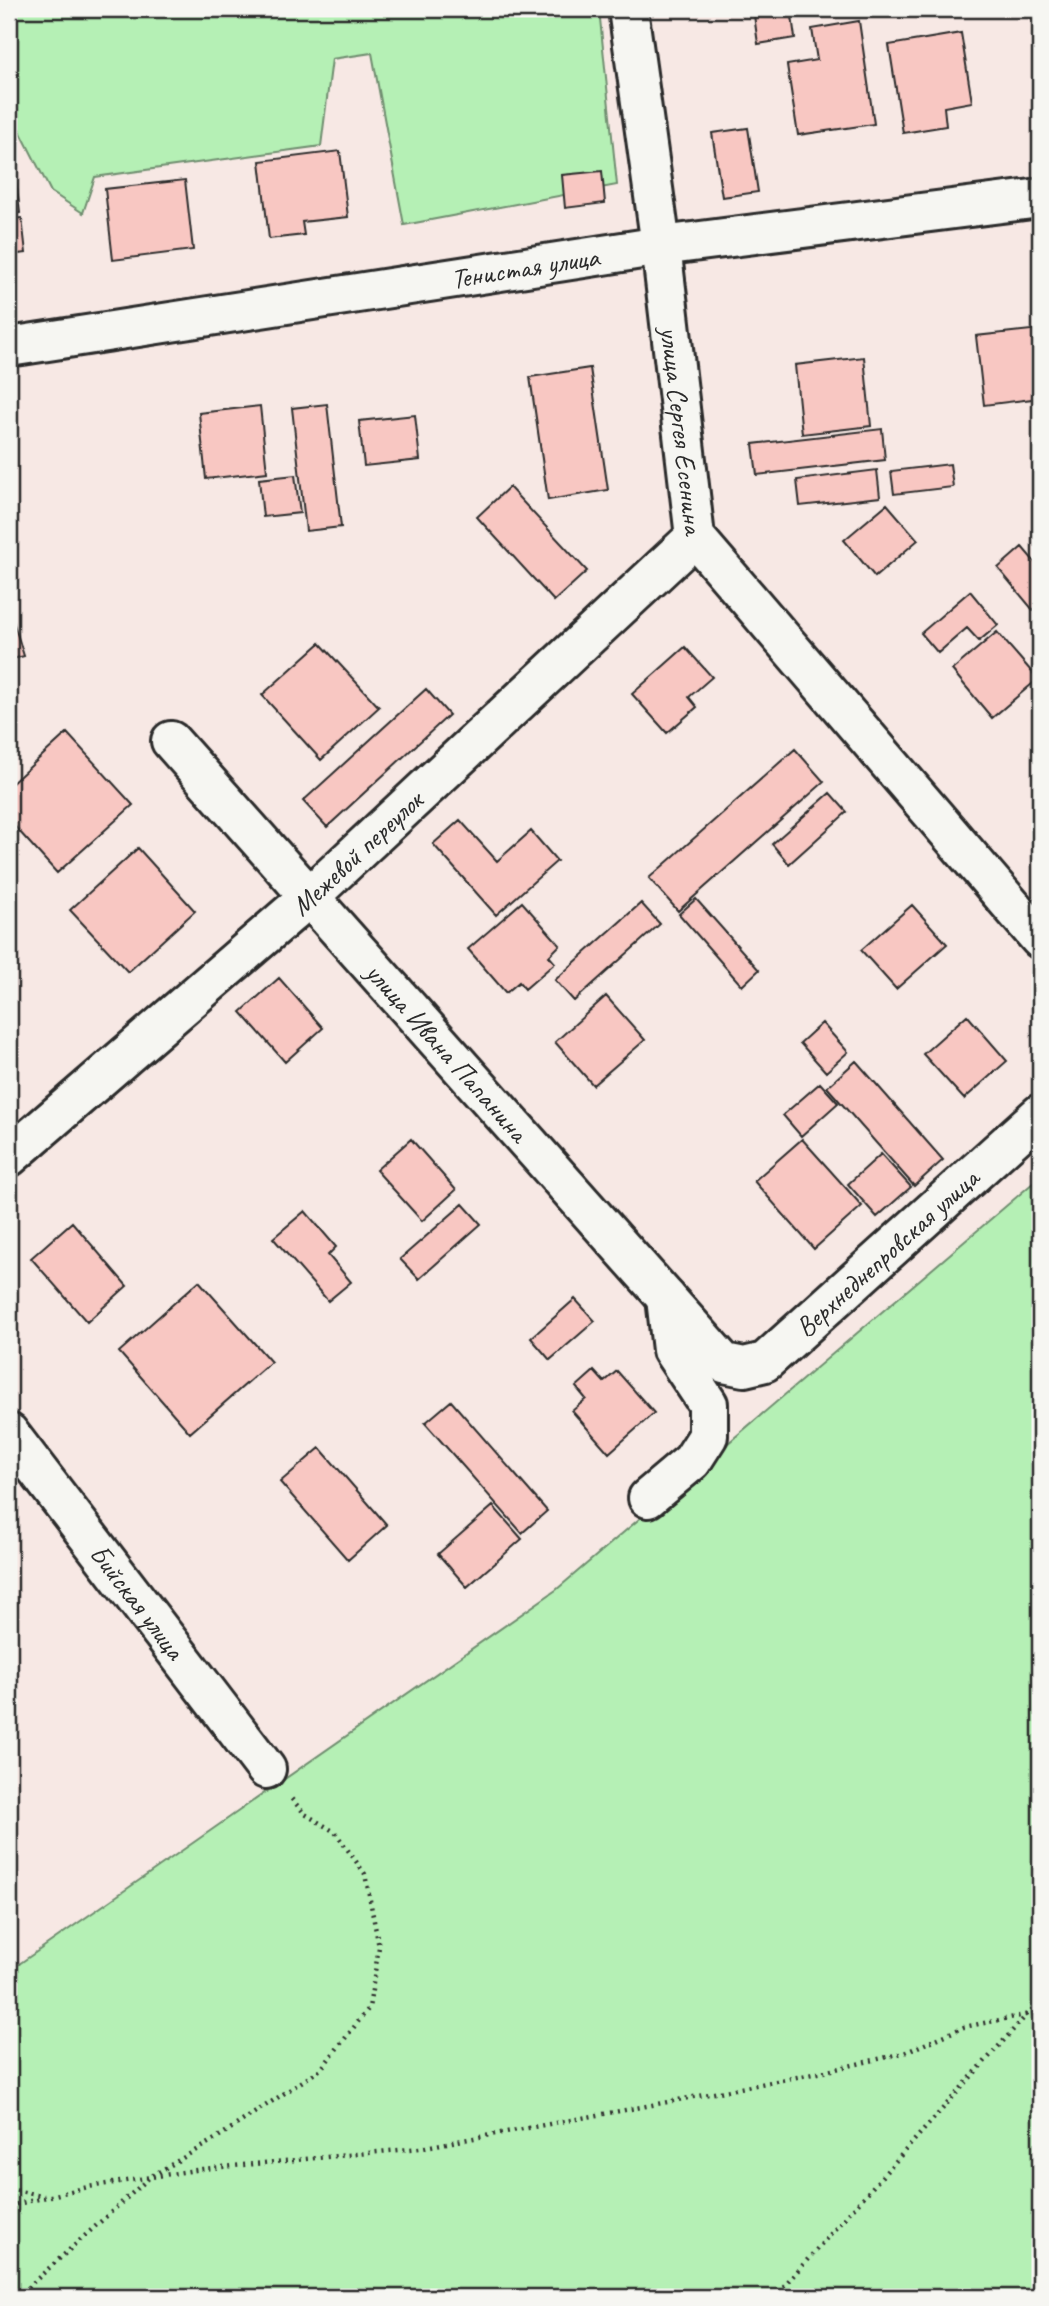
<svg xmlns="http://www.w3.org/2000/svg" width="1049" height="2306" viewBox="0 0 1049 2306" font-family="Caveat,sans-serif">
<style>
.green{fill:#b5f0b5;stroke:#708e70;stroke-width:2}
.building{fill:#f8c7c2;stroke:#2b2b2b;stroke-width:2}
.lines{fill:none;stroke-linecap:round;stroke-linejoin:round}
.minor-casing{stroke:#2b2b2b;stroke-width:44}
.path{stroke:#2b2b2b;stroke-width:4.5;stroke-dasharray:2 5;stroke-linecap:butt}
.minor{stroke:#f6f6f2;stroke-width:38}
.labels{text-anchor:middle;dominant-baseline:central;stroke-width:5;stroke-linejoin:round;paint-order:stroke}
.street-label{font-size:28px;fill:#2b2b2b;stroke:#f6f6f2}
</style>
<rect width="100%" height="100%" fill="#f7e8e4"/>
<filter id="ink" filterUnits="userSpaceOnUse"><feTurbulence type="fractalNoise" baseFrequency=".0143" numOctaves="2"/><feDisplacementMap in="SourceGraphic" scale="14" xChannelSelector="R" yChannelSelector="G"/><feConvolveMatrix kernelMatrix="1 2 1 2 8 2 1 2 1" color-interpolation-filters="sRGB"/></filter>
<g filter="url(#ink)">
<!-- green -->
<path class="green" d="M9,9H599L617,185L404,225L372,53L332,59L321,146L95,177L83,213L51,192L17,125L9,126Z
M1040,1177V2297H9V1971L556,1590Z"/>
<!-- building -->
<path class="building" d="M791,9L795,38L758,44L754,15Z
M859,21L874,124L798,135L787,65L817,60L812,29Z
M961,33L972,102L944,107L946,126L903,133L889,45Z
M748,128L758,192L722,197L712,133Z
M340,151L348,217L302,222L304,235L269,239L260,161Z
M9,164H14L20,213L9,215Z
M602,171L605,203L565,208L562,175Z
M185,180L193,250L113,260L105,189Z
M22,218L26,253L9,255V219Z
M1040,329V398L984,405L976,336Z
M864,357L871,426L802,434L795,365Z
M590,368L608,490L548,500L530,377Z
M327,404L341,527L306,531L292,408Z
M260,406L267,472L206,479L199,413Z
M415,415L420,460L364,466L359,421Z
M882,429L885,460L757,475L753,444Z
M950,464L953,487L894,494L891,471Z
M877,470L880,497L800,506L797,480Z
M295,475L300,513L263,517L259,479Z
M509,487L587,571L554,601L477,517Z
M887,504L918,540L875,577L844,540Z
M1022,547L1040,568V604L1033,610L998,568Z
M970,591L998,625L979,641L967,628L938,653L921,633Z
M9,608L24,656L9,660Z
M997,632L1038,679L992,718L952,670Z
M320,643L379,707L321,760L262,695Z
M685,647L712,677L689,697L697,707L667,733L632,694Z
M426,689L449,715L327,827L303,801Z
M67,733L133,805L57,873L9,820V786Z
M795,749L824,782L678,911L649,878Z
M830,793L847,812L789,864L772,844Z
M460,820L497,861L531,831L557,861L496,915L433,844Z
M138,848L195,911L128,972L70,910Z
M696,899L759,970L742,986L679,914Z
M522,902L560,945L549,956L555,963L525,989L519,982L506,993L468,949Z
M641,903L660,924L574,1001L555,980Z
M912,905L947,944L896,989L861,950Z
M279,978L323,1028L285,1062L241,1012Z
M606,996L645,1040L593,1085L555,1042Z
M967,1015L1007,1061L964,1099L923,1054Z
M822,1023L848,1052L826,1072L800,1043Z
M856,1061L943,1160L914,1186L827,1087Z
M820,1083L838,1103L801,1136L783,1115Z
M411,1139L456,1190L422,1221L376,1170Z
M802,1139L862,1206L814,1249L754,1181Z
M881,1154L911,1187L877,1217L848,1184Z
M463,1204L481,1224L419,1279L400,1259Z
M305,1211L336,1247L328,1255L351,1282L328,1301L273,1238Z
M72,1222L127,1286L87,1322L31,1258Z
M199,1281L271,1362L190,1433L119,1352Z
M575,1299L595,1321L550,1360L531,1338Z
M594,1371L604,1382L617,1371L654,1413L609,1453L572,1411L586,1399L576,1387Z
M451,1401L547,1511L522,1533L425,1423Z
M320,1448L387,1525L348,1560L280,1482Z
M493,1506L522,1539L467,1587L438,1554Z"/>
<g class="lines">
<defs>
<g id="minor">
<path id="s1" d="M628,9L661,246L695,537L1040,939"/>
<path id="s2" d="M9,347L661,246L1040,198"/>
<path id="s3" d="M171,741L724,1363L744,1367L765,1362L1040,1114"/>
<path id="s4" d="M9,1157L308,898L695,537"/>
<path id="s5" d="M9,1433L266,1769"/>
<path d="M648,1498L692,1461L708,1436V1404L672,1350L666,1298"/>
</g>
</defs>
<!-- minor casing -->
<use href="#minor" class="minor-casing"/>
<!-- path -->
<path class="path" d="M9,2189L44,2196
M9,2206L88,2187L202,2169L420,2148L652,2105L823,2072L904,2053L964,2027L1040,2012
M17,2297L150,2177L215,2139L321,2069L369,2008L379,1947L365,1874L335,1832L305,1814L289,1796
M774,2297L1040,2000"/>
<!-- minor -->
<use href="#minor" class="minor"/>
</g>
</g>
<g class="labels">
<!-- street labels -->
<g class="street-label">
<text stroke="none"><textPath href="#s2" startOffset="522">Тенистая улица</textPath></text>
<text stroke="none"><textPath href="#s1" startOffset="425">улица Сергея Есенина</textPath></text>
<text stroke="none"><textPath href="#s4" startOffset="462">Межевой переулок</textPath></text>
<text stroke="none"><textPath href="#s3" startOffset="416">улица Ивана Папанина</textPath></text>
<text stroke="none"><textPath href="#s3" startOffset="1038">Верхнеднепровская улица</textPath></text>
<text stroke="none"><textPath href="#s5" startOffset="212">Бийская улица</textPath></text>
</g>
</g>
<!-- margin -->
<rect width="1049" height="2306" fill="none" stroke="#f6f6f2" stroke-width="35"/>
<rect x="18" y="18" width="1014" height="2271" fill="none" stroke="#2b2b2b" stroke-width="2.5" filter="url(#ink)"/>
</svg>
